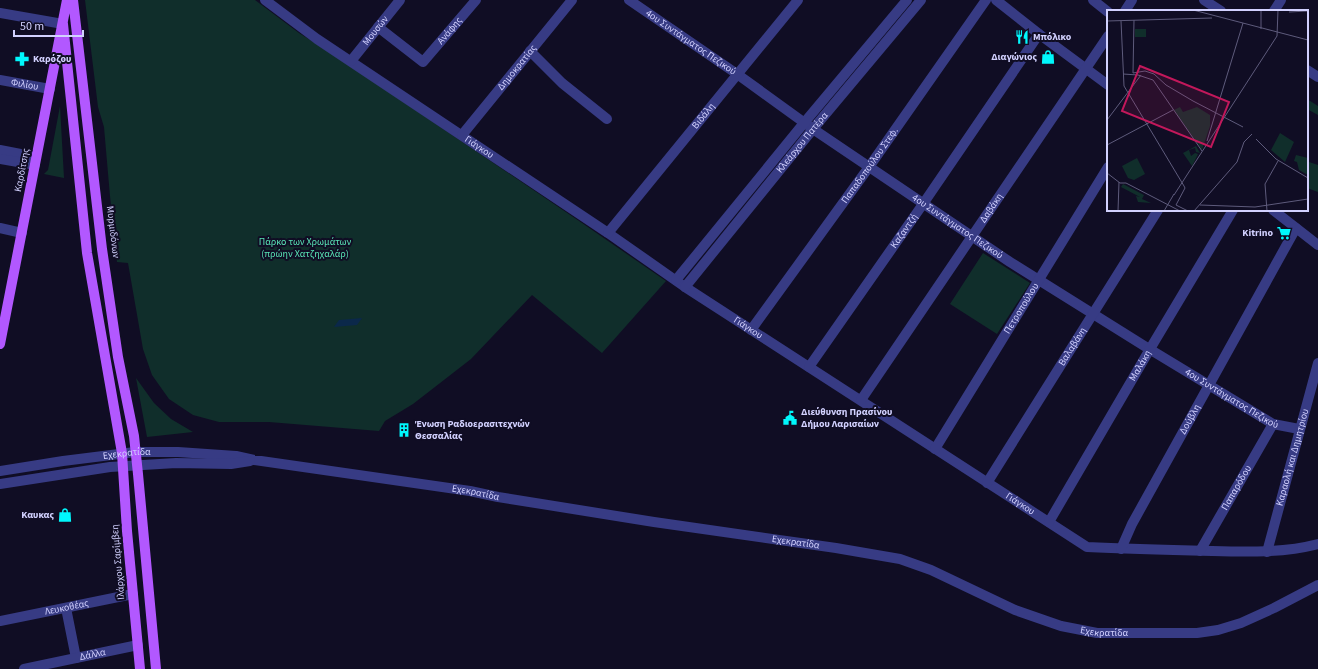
<svg xmlns="http://www.w3.org/2000/svg" width="1318" height="669" viewBox="0 0 1318 669" font-family="'Source Sans 3',sans-serif">
<style>
.green{fill:#102e2b}
.water{fill:#0b284a}
.lines{fill:none;stroke-linecap:round;stroke-linejoin:round}
.minor{stroke:#373b84;stroke-width:10}
.major{stroke:#b258ff;stroke-width:10}
.labels{text-anchor:middle;dominant-baseline:central;stroke-width:4;stroke-linejoin:round;paint-order:stroke}
.street-label{font-size:10px;fill:#d2d1ff;stroke:#100d24}
.poi-label{font-size:10px;font-weight:bold;fill:#d2d1ff;stroke:#100d24;text-anchor:start}
.park-label{font-size:10px;fill:#59e3b5;stroke:#100d24}
.inset-road{fill:none;stroke:#5e5b7c;stroke-width:1}
.view{fill:#c2185b;fill-opacity:0.15;stroke:#c2185b;stroke-width:2}
.inset-edge{fill:none;stroke:#d2d1ff;stroke-width:2}
</style>
<rect width="100%" height="100%" fill="#100d24"/>
<!-- green -->
<path class="green" d="M85,0H255L299,33L334,55L582,223L666,281L602,353L532,295L471,359L413,404L385,421L379,431L269,422H219L193,415L169,399L152,375L143,349L128,263L117,262L110,196L104,127L98,107Z
M1307,99L1318,106V115L1307,109Z
M60,106L64,178L44,174L48,170Z
M1309,162L1318,165V192L1307,188V169Z
M983,253L1030,283L997,334L950,304Z
M136,378L154,403L171,419L193,432L147,437Z"/>
<!-- water -->
<path class="water" d="M362,318L357,325L334,327L339,320Z"/>
<g class="lines">
<!-- minor -->
<g class="minor">
<path id="s1" d="M265,0L317,39L608,233L685,287L1087,547C1129,549 1170,550 1212,551C1248,552 1283,553 1318,544"/>
<path id="s2" d="M629,0L737,74L813,129L1010,262L1146,347L1273,424L1299,429"/>
<path d="M996,0L1039,34L1108,85"/>
<path d="M1093,0L1108,12"/>
<path d="M1204,0L1221,11"/>
<path d="M1125,11L1132,0"/>
<path d="M1274,11L1281,0"/>
<path d="M0,13L63,24"/>
<path id="s3" d="M378,27L423,62L476,0"/>
<path d="M530,51L562,83L607,119"/>
<path id="s4" d="M351,61L400,0"/>
<path d="M1307,70L1318,77"/>
<path id="s5" d="M0,80L50,89"/>
<path id="s6" d="M462,135L572,0"/>
<path d="M0,150L36,157"/>
<path d="M0,159L35,165"/>
<path d="M1273,210L1318,245"/>
<path d="M0,228L22,233"/>
<path id="s7" d="M608,233L798,0"/>
<path d="M676,280L804,123L907,0"/>
<path id="s8" d="M685,287L813,129L921,0"/>
<path id="s9" d="M751,330L869,167L986,0"/>
<path id="s10" d="M809,367L923,204L1039,34"/>
<path id="s11" d="M861,400L1108,36"/>
<path id="s12" d="M935,449L1108,167"/>
<path id="s13" d="M0,471L63,461L135,452H178L236,456L254,460L470,491L498,497L654,522L836,548L900,559L931,570L1015,610L1061,626L1097,633H1197L1218,630L1241,623L1274,608L1318,585"/>
<path id="s14" d="M987,483L1158,210"/>
<path d="M0,484L110,467L176,463L231,464L250,461"/>
<path id="s15" d="M1049,522L1150,349L1233,210"/>
<path id="s16" d="M1121,549L1132,524L1296,228"/>
<path id="s17" d="M1200,551L1273,424"/>
<path id="s18" d="M1267,552L1318,363"/>
<path d="M66,608L76,658"/>
<path id="s19" d="M0,621L133,594"/>
<path id="s20" d="M24,669L138,645"/>
</g>
<!-- major -->
<path class="major" d="M73,0L102,249L118,357L134,436L138,474L156,669
M63,24L87,253L122,453L127,531L140,669
M0,344L67,0"/>
</g>
<!-- icons -->
<defs>
<symbol id="restaurant-bare" viewBox="-9 -9 18 18"><path d="M-5-6h1v4h1v-4h1v4h1v-4h1v5L-1.5 .5V6h-2V.5L-5-1ZM5-6V6H3V1.5H1.5Q1.5-4 5-6Z" fill="#00f7fc" stroke="#100d24" stroke-width="2.5" paint-order="stroke"/></symbol>
<symbol id="shop-bare" viewBox="-9 -9 18 18"><path d="M-5-2.5h2.3a2.7 3.5 0 0 1 5.4 0H5L5.5 6h-11ZM-1.5-2.5h3a1.5 2.3 0 0 0-3 0Z" fill="#00f7fc" stroke="#100d24" stroke-width="2.5" paint-order="stroke"/></symbol>
<symbol id="pharmacy-bare" viewBox="-9 -9 18 18"><path d="M-2-6h4v4h4v4h-4v4h-4v-4h-4v-4h4Z" fill="#00f7fc" stroke="#100d24" stroke-width="2.5" paint-order="stroke"/></symbol>
<symbol id="supermarket-bare" viewBox="-9 -9 18 18"><path d="M-6-5.5h2.5l.6 2H6L4.5 2H-2.5L-4.4-4H-6ZM-1.5 3.2a1.3 1.3 0 1 0 .1 0ZM3 3.2a1.3 1.3 0 1 0 .1 0Z" fill="#00f7fc" stroke="#100d24" stroke-width="2.5" paint-order="stroke"/></symbol>
<symbol id="civic-bare" viewBox="-9 -9 18 18"><path d="M-.6-6.5H3V-4.5H.6V-3L4-1V1h2V6H-6V1h2V-1L-.6-3ZM-1.2 2.5V6h2.4V2.5Z" fill="#00f7fc" stroke="#100d24" stroke-width="2.5" paint-order="stroke"/></symbol>
<symbol id="building-bare" viewBox="-9 -9 18 18"><path d="M-4-6H4V6H1V3H-1V6H-4ZM-2.5-4.3h1.7v1.8h-1.7ZM.8-4.3h1.7v1.8H.8ZM-2.5-1h1.7V.8h-1.7ZM.8-1h1.7V.8H.8Z" fill="#00f7fc" stroke="#100d24" stroke-width="2.5" paint-order="stroke"/></symbol>
</defs>
<g fill-rule="evenodd">
<use href="#restaurant-bare" x="1012" y="27" width="20" height="20"/>
<use href="#shop-bare" x="1038" y="47" width="20" height="20"/>
<use href="#pharmacy-bare" x="12" y="49" width="20" height="20"/>
<use href="#supermarket-bare" x="1274" y="223" width="20" height="20"/>
<use href="#civic-bare" x="780" y="408" width="20" height="20"/>
<use href="#building-bare" x="394" y="420" width="20" height="20"/>
<use href="#shop-bare" x="55" y="505" width="20" height="20"/>
</g>
<g class="labels">
<!-- street labels -->
<g class="street-label">
<text stroke="none"><textPath href="#s4" startOffset="39">Μουσών</textPath></text>
<text stroke="none"><textPath href="#s3" startOffset="98">Ανάφης</textPath></text>
<text stroke="none"><textPath href="#s2" startOffset="75">4ου Συντάγματος Πεζικού</textPath></text>
<text stroke="none"><textPath href="#s6" startOffset="87">Δημοκρατίας</textPath></text>
<text stroke="none"><textPath href="#s5" startOffset="25">Φιλίου</textPath></text>
<text stroke="none"><textPath href="#s7" startOffset="151">Βιδάλη</textPath></text>
<text stroke="none"><textPath href="#s8" startOffset="186">Κλεάρχου Πατέρα</textPath></text>
<text stroke="none"><textPath href="#s1" startOffset="260">Γιάγκου</textPath></text>
<text stroke="none"><textPath href="#s9" startOffset="203">Παπαδοπούλου Στεφ.</textPath></text>
<text transform="translate(22 170) rotate(-79)">Καρδίτσης</text>
<text stroke="none"><textPath href="#s11" startOffset="232">Δαβάκη</textPath></text>
<text stroke="none"><textPath href="#s2" startOffset="399">4ου Συντάγματος Πεζικού</textPath></text>
<text stroke="none"><textPath href="#s10" startOffset="166">Καζαντζή</textPath></text>
<text transform="translate(113 232) rotate(83)">Μυρμιδόνων</text>
<text stroke="none"><textPath href="#s12" startOffset="165">Πετροπούλου</textPath></text>
<text stroke="none"><textPath href="#s1" startOffset="584">Γιάγκου</textPath></text>
<text stroke="none"><textPath href="#s14" startOffset="161">Βαλαβάνη</textPath></text>
<text stroke="none"><textPath href="#s15" startOffset="181">Μαλάκη</textPath></text>
<text stroke="none"><textPath href="#s2" startOffset="723">4ου Συντάγματος Πεζικού</textPath></text>
<text stroke="none"><textPath href="#s16" startOffset="147">Δούβλη</textPath></text>
<text stroke="none"><textPath href="#s13" startOffset="128">Εχεκρατίδα</textPath></text>
<text stroke="none"><textPath href="#s18" startOffset="98">Καραολή και Δημητρίου</textPath></text>
<text stroke="none"><textPath href="#s17" startOffset="73">Παπαρόδου</textPath></text>
<text stroke="none"><textPath href="#s13" startOffset="480">Εχεκρατίδα</textPath></text>
<text stroke="none"><textPath href="#s1" startOffset="908">Γιάγκου</textPath></text>
<text stroke="none"><textPath href="#s13" startOffset="804">Εχεκρατίδα</textPath></text>
<text transform="translate(118 562) rotate(-95)">Ιλάρχου Σαρίμβεη</text>
<text stroke="none"><textPath href="#s19" startOffset="68">Λευκοθέας</textPath></text>
<text stroke="none"><textPath href="#s13" startOffset="1128">Εχεκρατίδα</textPath></text>
<text stroke="none"><textPath href="#s20" startOffset="70">Δάλλα</textPath></text>
</g>
<!-- poi labels -->
<g class="poi-label">
<text x="1033" y="37">Μπόλικο</text>
<text x="1037" y="57" text-anchor="end">Διαγώνιος</text>
<text x="33" y="59">Καρόζου</text>
<text x="1273" y="233" text-anchor="end">Kitrino</text>
<text x="801" y="412">Διεύθυνση Πρασίνου<tspan x="801" dy="12">Δήμου Λαρισαίων</tspan></text>
<text x="415" y="424">Ένωση Ραδιοερασιτεχνών<tspan x="415" dy="12">Θεσσαλίας</tspan></text>
<text x="54" y="515" text-anchor="end">Καυκας</text>
</g>
<!-- park labels -->
<g class="park-label">
<text x="305" y="242">Πάρκο των Χρωμάτων<tspan x="305" dy="12">(πρώην Χατζηχαλάρ)</tspan></text>
</g>
</g>
<!-- overview -->
<g transform="translate(1107 10)">
<rect width="201" height="201" fill="#100d24"/>
<path d="M28,19H39V27H28ZM73,97L76,102L90,97L103,105V116L95,140L67,100ZM173,123L187,132L178,152L164,140ZM89,136L93,143L89,142L88,138L82,140L84,146L88,143L91,144L85,156L76,143ZM189,145L201,148V165L192,160L190,152L187,151ZM30,148L38,164L27,170L21,168L15,156ZM16,174L37,185L35,189L44,193L31,192L29,186L33,187L14,177Z" fill="#102e2b"/>
<path class="inset-road" d="M86,0L201,30M154,0V19M182,2L201,1M0,11L105,8M14,11L17,76L77,176M26,63L38,61L47,64L59,75L86,91L136,117M26,63L27,10M16,64L31,65L46,70L95,141M0,110L34,65M149,129L169,149L201,168M100,131L136,13M0,135L66,100M0,163L13,173H19L73,201M77,176L78,178L69,195L81,201M67,185L170,26L171,0M93,195L148,197L201,189M11,201L12,172M57,201L67,184M87,201L130,152L137,132L145,124M160,201L158,174L171,151"/>
<path class="view" d="M33,56L122,92L104,137L15,101Z"/>
<rect width="201" height="201" class="inset-edge"/>
</g>
<!-- scale -->
<path d="M14 30v6h69v-6" fill="none" stroke="#d2d1ff" stroke-width="2"/>
<text x="20" y="30" font-size="12" fill="#d2d1ff" stroke="#100d24" stroke-width="3" paint-order="stroke">50 m</text>
</svg>
